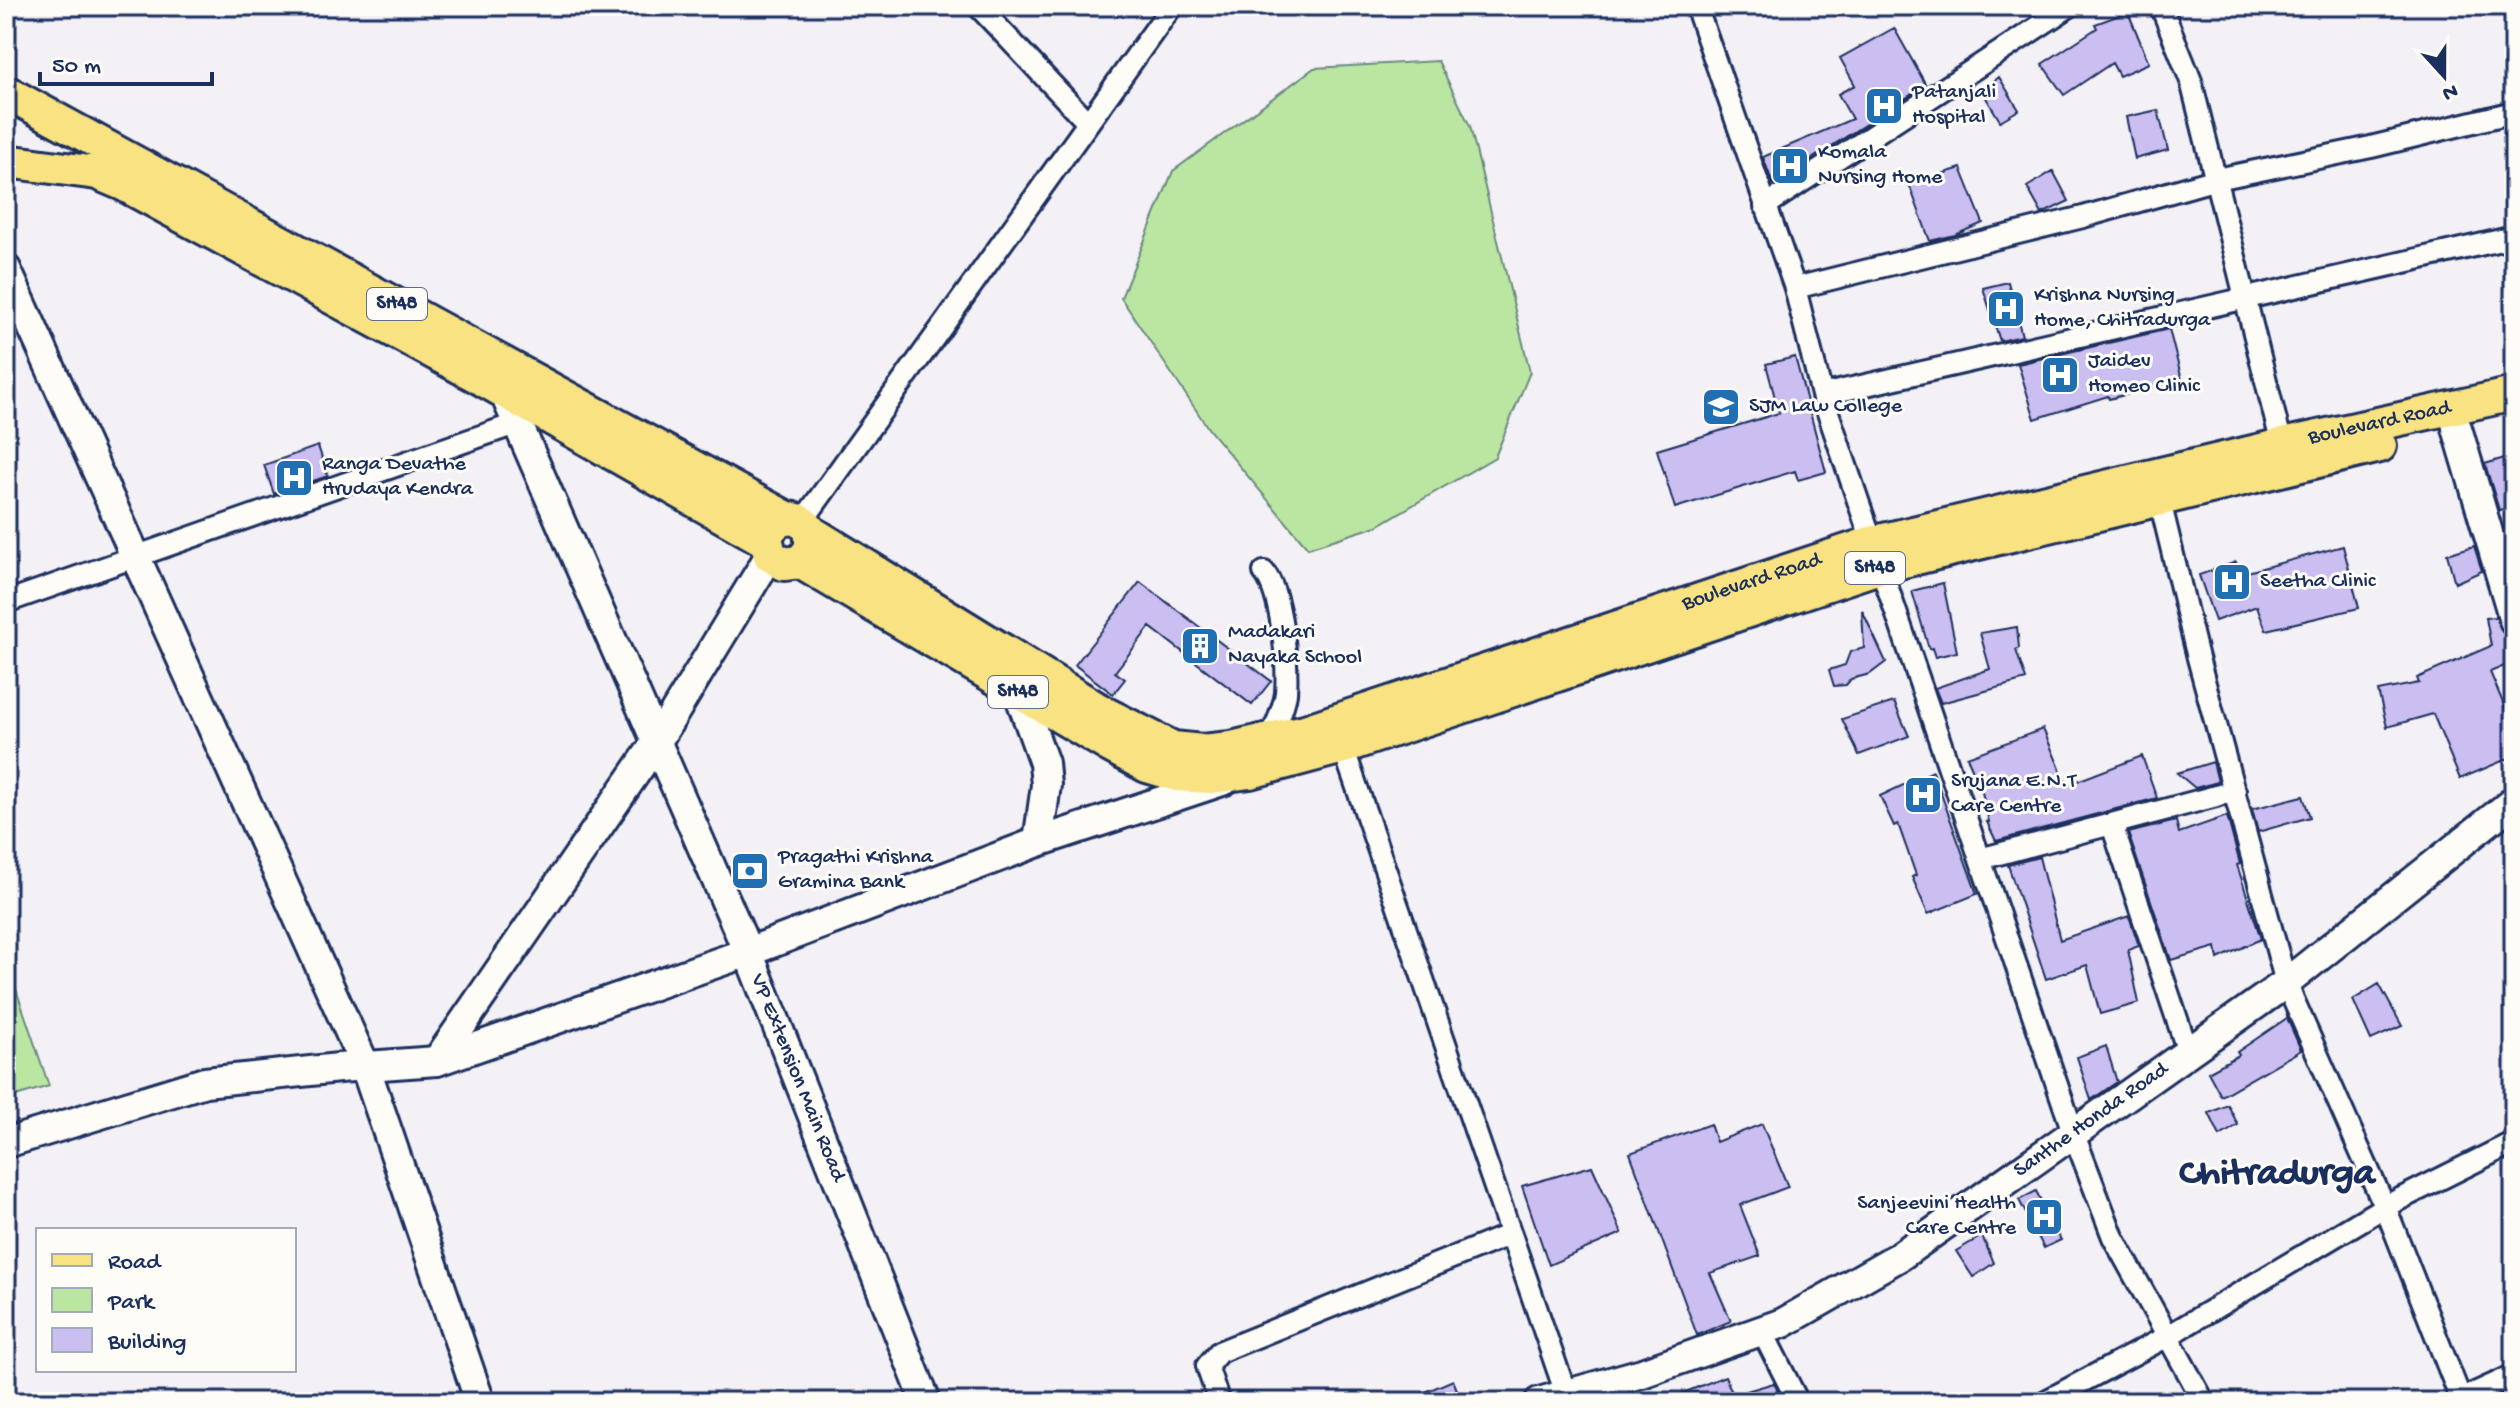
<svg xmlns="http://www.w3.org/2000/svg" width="2520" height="1408" viewBox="0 0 2520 1408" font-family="'Gochi Hand',sans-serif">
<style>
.green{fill:#bbe6a2;stroke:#6b8a80;stroke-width:2}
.building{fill:#cbbef0;stroke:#1b2f5e;stroke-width:2}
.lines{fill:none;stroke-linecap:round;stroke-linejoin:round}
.street-casing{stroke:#1b2f5e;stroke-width:26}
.secondary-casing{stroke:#1b2f5e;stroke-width:34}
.primary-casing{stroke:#1b2f5e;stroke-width:38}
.street{stroke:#fdfcf7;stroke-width:20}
.secondary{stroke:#fdfcf7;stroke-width:28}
.primary{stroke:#f8e281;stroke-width:32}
.labels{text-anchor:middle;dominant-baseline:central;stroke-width:6;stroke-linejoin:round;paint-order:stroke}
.shield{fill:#fdfcf7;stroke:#5f6c8c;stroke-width:2}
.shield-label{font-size:20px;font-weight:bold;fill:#1b2f5e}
.poi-label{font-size:22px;fill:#1b2f5e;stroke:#fdfcf7;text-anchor:start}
.street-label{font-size:22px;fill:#1b2f5e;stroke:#fdfcf7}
.town-label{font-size:38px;font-weight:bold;fill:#1b2f5e;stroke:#fdfcf7}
</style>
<rect width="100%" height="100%" fill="#f3f0f6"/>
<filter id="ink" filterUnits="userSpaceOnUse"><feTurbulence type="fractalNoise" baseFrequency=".0125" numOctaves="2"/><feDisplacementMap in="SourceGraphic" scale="16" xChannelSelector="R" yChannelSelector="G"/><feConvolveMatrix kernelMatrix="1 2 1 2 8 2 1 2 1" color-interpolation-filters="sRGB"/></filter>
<g filter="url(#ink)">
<!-- green -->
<path class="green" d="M1438,61L1470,126L1530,372L1495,457L1377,526L1308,548L1210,431L1121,298L1173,171L1314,68Z
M6,960L49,1086L6,1099Z"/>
<!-- building -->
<path class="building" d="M2128,12L2149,63L2119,76L2112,63L2064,95L2042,64L2097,28L2095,24Z
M1894,28L1926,85L1773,184L1763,157L1852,119L1838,94L1855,85L1840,58Z
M1999,77L2019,110L2000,121L1982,91Z
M2158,110L2168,150L2135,159L2126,117Z
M1961,168L1983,223L1955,235L1930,241L1909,184Z
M2053,171L2069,201L2042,214L2027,187Z
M2008,282L2022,336L2000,341L1983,288Z
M2169,329L2182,380L2109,399L2108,396L2035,419L2018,364Z
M1795,357L1826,472L1798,480L1795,471L1675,508L1657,450L1779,413L1766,364Z
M318,446L328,476L274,494L264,465Z
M2514,455V507L2499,510L2485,464Z
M2343,546L2359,608L2266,630L2257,606L2215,621L2199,575L2236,562L2240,574Z
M2474,546L2482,571L2455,583L2447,554Z
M1140,582L1271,681L1252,705L1150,627L1115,672L1125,679L1113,694L1075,665Z
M1943,583L1957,652L1935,657L1932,648L1929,649L1912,591Z
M1862,610L1886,662L1870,674L1851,679L1846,685L1834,686L1829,670L1845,665L1850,652L1864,648Z
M2496,617L2502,632L2514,637V662L2490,672L2514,729V756L2460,779L2433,714L2387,727L2378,691L2419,683L2417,678L2491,646L2486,618Z
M2017,627L2019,648L2016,650L2026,680L1941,703L1935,688L1990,669L1980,633Z
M1894,702L1909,736L1859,755L1842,719Z
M2043,729L2067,785L2142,756L2157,798L1996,841L1987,822H1989L1982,792L1967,757Z
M2213,762L2218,782L2195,788L2177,773Z
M1933,771L1977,894L1928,914L1912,877L1916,875L1898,824L1894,826L1880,796Z
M2303,796L2310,817L2258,832L2252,809Z
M2227,816L2240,864L2237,865L2261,939L2218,959L2216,947L2171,960L2128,833L2176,821L2179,833Z
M2039,857L2060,940L2129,916L2139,946L2128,950L2139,1003L2100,1014L2087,965L2046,979L2008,865Z
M2379,984L2402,1026L2371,1040L2353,1000Z
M2287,1018L2301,1050L2221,1096L2208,1072L2239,1055L2237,1052Z
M2106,1046L2117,1082L2091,1100L2077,1057Z
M2228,1105L2238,1125L2220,1136L2209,1113Z
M1710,1124L1716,1142L1762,1124L1788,1187L1740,1205L1760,1256L1710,1273L1731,1321L1697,1335L1630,1153Z
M1592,1166L1622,1233L1549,1265L1522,1186Z
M2036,1191L2061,1240L2044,1248L2019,1200Z
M1982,1236L1994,1263L1973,1277L1956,1251Z
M1725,1376L1733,1395L1774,1383L1783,1402H1661Z
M1453,1380L1462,1402H1402Z"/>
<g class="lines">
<defs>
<path id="street" d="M978,6L1088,123
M1696,6L1795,288L1822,395L2073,1132L2113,1237L2204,1402
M2161,6L2191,81L2282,445
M1765,206L2070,6
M1795,288L2083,217L2217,179L2371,147L2514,112
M1822,395L2514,237
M2159,497L2198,658L2286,983L2390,1219L2462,1402
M802,522L1172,6
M1264,572C1282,594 1288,664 1286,693C1284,709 1275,726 1270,741
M6,602L518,423
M1343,747L1566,1394
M2112,825L2188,1052
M1980,859L2235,791
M1762,1331L1798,1402
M1219,1402L1207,1366L1219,1352L1511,1234
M2044,1402L2168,1336L2384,1207L2514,1142
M2455,1402L2514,1375"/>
<g id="secondary">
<path d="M6,269L365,1066L480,1402"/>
<path d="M2457,428L2514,620"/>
<path d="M1018,691L1044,763L1046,785L1038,842"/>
<path d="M437,1061L656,743L770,555"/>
<path d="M6,1143L205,1082L339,1068L437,1061L748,952L503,390L507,384"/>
<path d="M926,1402L748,952L1038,842L1225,780"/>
<path id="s1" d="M1539,1402L1642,1373L1783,1323L1900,1256L2286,983L2514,801"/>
</g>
<g id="primary">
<path d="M6,92L787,518"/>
<path d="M6,161L97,173L123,184L475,375L766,541"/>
<path id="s2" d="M811,532V549L800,562L784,564L770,555L766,537C775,515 798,512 811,532L1104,713L1173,748L1202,751L1231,748L1305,731L1871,543L2282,445L2514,394"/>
<path d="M800,562L1110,746L1147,766L1177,775L1212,777L1250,772L1343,747L1879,567L2380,446"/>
</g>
</defs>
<!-- street casing -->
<use href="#street" class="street-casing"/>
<!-- secondary casing -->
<use href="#secondary" class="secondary-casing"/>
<!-- primary casing -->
<use href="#primary" class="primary-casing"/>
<!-- street -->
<use href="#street" class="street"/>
<!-- secondary -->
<use href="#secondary" class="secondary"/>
<!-- primary -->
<use href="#primary" class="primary"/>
</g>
</g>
<!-- icons -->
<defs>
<symbol id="hospital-square" viewBox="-11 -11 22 22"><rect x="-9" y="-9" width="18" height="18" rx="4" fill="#1f6fb2" stroke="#fdfcf7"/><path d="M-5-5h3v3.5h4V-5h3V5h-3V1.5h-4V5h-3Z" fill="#fff"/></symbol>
<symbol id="university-square" viewBox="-11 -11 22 22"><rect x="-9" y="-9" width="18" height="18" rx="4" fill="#1f6fb2" stroke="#fdfcf7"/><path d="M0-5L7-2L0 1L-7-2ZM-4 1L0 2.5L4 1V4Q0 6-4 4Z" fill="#fff"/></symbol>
<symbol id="building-square" viewBox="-11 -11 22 22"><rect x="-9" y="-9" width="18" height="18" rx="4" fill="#1f6fb2" stroke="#fdfcf7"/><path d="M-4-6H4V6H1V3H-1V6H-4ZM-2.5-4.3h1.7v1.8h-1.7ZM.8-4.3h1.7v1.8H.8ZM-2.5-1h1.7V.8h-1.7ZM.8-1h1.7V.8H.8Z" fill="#fff"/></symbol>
<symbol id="bank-square" viewBox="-11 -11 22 22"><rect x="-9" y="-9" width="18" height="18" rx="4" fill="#1f6fb2" stroke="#fdfcf7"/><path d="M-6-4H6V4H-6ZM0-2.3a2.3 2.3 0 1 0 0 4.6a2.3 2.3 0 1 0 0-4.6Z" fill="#fff"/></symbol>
</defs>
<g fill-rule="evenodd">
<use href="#hospital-square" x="1862" y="84" width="44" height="44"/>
<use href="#hospital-square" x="1768" y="144" width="44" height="44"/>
<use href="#hospital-square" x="1984" y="287" width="44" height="44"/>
<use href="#hospital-square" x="2038" y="353" width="44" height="44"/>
<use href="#university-square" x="1699" y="385" width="44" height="44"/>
<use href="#hospital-square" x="272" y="456" width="44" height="44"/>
<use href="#hospital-square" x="2210" y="560" width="44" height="44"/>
<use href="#building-square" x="1178" y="624" width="44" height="44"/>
<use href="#hospital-square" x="1901" y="773" width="44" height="44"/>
<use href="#bank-square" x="728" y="849" width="44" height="44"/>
<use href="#hospital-square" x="2022" y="1195" width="44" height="44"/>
</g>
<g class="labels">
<!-- shield labels -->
<g class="shield">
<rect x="367" y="288" width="60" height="32" rx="6"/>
<rect x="1845" y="552" width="60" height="32" rx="6"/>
<rect x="988" y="676" width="60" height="32" rx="6"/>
</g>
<g class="shield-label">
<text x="397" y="304">SH48</text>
<text x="1875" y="568">SH48</text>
<text x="1018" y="692">SH48</text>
</g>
<!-- poi labels -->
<g class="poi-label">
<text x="1912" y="93">Patanjali<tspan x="1912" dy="25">Hospital</tspan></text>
<text x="1818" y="153">Komala<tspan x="1818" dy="25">Nursing Home</tspan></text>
<text x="2034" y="296">Krishna Nursing<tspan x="2034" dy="25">Home, Chitradurga</tspan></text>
<text x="2088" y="362">Jaidev<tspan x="2088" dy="25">Homeo Clinic</tspan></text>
<text x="1749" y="407">SJM Law College</text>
<text x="322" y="465">Ranga Devathe<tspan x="322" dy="25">Hrudaya Kendra</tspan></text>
<text x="2260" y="582">Seetha Clinic</text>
<text x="1228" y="633">Madakari<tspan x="1228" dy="25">Nayaka School</tspan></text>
<text x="1951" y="782">Srujana E.N.T<tspan x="1951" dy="25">Care Centre</tspan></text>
<text x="778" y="858">Pragathi Krishna<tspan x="778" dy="25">Gramina Bank</tspan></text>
<text x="2016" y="1204" text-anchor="end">Sanjeevini Health<tspan x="2016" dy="25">Care Centre</tspan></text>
</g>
<!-- street labels -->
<g class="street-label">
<text stroke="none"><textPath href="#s2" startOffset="1818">Boulevard Road</textPath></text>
<text stroke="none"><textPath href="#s2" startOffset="1170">Boulevard Road</textPath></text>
<text transform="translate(797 1078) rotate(68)">VP Extension Main Road</text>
<text stroke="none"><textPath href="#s1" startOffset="626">Santhe Honda Road</textPath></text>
</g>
<!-- town labels -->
<g class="town-label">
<text x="2277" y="1175">Chitradurga</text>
</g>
</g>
<!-- margin -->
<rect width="2520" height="1408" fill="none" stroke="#fdfcf7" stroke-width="32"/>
<rect x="16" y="16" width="2488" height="1376" fill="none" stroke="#1b2f5e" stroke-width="3" filter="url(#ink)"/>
<!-- legend -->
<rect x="36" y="1228" width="260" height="144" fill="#fdfcf7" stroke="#a3aaba" stroke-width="2"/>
<rect x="52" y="1254" width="40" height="12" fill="#f8e281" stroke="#a3aaba" stroke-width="2"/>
<text x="108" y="1268" font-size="24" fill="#1b2f5e">Road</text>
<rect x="52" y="1288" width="40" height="24" fill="#bbe6a2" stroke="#a3aaba" stroke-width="2"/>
<text x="108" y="1308" font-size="24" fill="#1b2f5e">Park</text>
<rect x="52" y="1328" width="40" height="24" fill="#cbbef0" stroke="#a3aaba" stroke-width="2"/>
<text x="108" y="1348" font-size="24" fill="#1b2f5e">Building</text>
<!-- north arrow -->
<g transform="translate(2444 76) rotate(159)" stroke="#fdfcf7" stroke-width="6" paint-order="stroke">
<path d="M0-6L14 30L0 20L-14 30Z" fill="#1b2f5e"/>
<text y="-12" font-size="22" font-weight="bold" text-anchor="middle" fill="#1b2f5e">N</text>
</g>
<!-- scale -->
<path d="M40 72v12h172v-12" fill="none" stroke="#1b2f5e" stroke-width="4"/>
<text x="52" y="72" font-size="24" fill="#1b2f5e" stroke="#fdfcf7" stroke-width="6" paint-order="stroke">50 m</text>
</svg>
